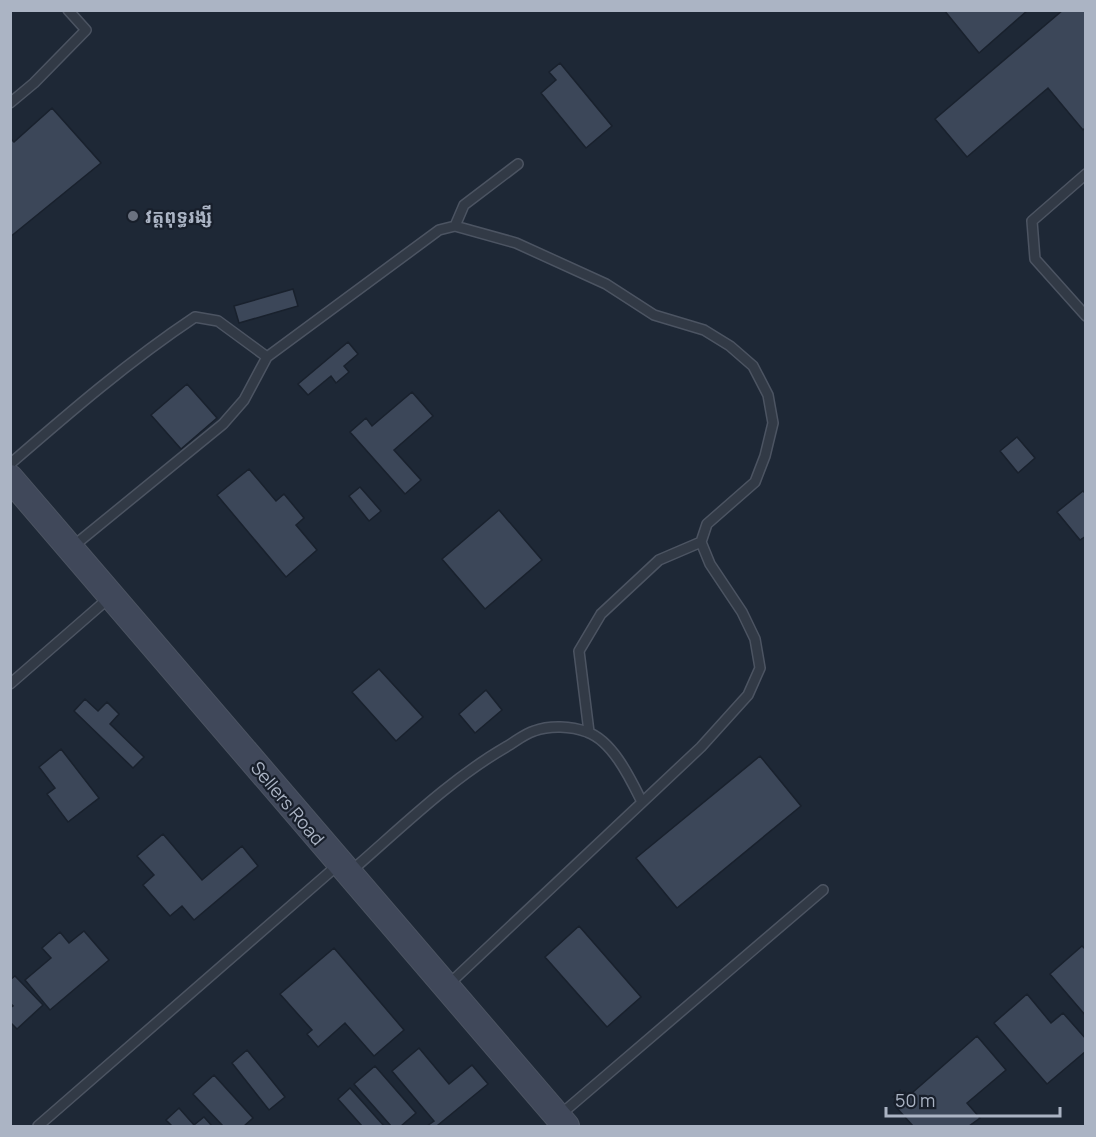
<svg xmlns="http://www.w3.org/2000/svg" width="1096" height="1137" viewBox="0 0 1096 1137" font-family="Manrope,'Noto Sans Khmer',sans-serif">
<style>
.building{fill:#3c4759;stroke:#19212d;stroke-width:1.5}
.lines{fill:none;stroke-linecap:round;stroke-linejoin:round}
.lane-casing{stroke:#4c5462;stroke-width:12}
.secondary-casing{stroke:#4c5462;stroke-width:28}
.lane{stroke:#323a46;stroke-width:9}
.secondary{stroke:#40485a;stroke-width:26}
.worship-dot{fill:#6b7280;stroke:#181f2b;stroke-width:2}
.labels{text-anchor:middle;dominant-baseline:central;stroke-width:4.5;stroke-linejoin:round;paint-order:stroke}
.poi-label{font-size:18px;font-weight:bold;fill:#abb4c4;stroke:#181f2b;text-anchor:start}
.street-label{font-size:18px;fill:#abb4c4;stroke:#181f2b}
</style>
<rect width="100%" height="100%" fill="#1e2836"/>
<!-- building -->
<path class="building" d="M944,10H1028L979,53Z
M1063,10H1086V127L1083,130L1048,88L967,157L935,119Z
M560,63L612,126L586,148L541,93L556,80L549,72Z
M52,108L101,163L10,237V138L14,142Z
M293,289L298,306L239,323L234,306Z
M348,342L358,354L344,366L349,372L336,383L331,376L308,395L298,384Z
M187,384L217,418L181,449L151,415Z
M412,392L433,416L394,450L421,480L405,494L350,432L366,418L372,426Z
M1017,437L1035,458L1018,473L1000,451Z
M249,469L276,501L284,494L304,518L296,525L317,550L286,577L217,495Z
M360,487L381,511L369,521L349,496Z
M1083,491L1086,494V536L1080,540L1057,512Z
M499,510L542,560L485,609L442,559Z
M379,669L423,717L396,741L352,692Z
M486,690L502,710L475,733L459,714Z
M85,699L98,711L107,702L119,714L110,724L144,757L133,768L74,711Z
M61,749L99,798L68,822L47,794L55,788L39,767Z
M760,756L801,806L677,908L636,858Z
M163,834L202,880L242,846L258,866L194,920L182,906L170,916L143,885L154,875L137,856Z
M579,926L641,997L607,1027L545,957Z
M84,931L109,960L50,1010L25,980L51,958L42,948L60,932L69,943Z
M1082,946L1086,950V1016L1050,974Z
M334,948L404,1030L374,1056L345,1023L318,1047L307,1034L312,1030L280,994Z
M15,976L43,1005L17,1029L10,1022V1008L13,1006L10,1003V980Z
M1027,994L1051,1023L1063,1013L1086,1039V1051L1047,1084L994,1023Z
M977,1036L1006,1070L967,1103L980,1118L969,1126H913L896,1107Z
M419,1048L449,1084L472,1065L488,1084L438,1125L440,1126H427L434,1121L392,1071Z
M247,1050L285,1097L269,1110L232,1063Z
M375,1066L416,1113L401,1126H391L354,1084Z
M214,1075L253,1118L244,1126H223L193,1094Z
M350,1088L384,1126H362L338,1099Z
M179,1108L194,1125L204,1117L212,1126H172L166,1120Z"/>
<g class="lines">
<defs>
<path id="lane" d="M10,103L34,83L86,30L68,10
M1086,174L1032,221L1035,259L1086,316
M455,226L464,205L518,164
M10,464C70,412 129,361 195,317L218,321L267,357
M71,548L223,424L244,400L267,357L439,230L455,226L516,243L606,284L654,315L704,330L730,346L753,366L768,395L773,423L765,456L755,482L707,524L701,542L710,564L742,612L755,639L760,668L748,695L701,747L448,985
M10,684L110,597
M589,732L579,651L601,614L659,560L701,542
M350,872C400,829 449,780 506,747C515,742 524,734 534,731C550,725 571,726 587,732C613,741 631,780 642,802
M560,1115L823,890
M38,1126L339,864"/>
<path id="secondary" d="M10,478L566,1126"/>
</defs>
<!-- lane casing -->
<use href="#lane" class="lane-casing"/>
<!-- secondary casing -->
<use href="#secondary" class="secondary-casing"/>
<!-- lane -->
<use href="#lane" class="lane"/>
<!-- secondary -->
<use href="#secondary" class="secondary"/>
</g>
<!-- markers -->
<circle class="worship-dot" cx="133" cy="216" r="6"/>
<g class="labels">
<!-- poi labels -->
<g class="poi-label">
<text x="145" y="216">វត្តពុទ្ធរង្សី</text>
</g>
<!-- street labels -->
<g class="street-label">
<text transform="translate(288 803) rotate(50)">Sellers Road</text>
</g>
</g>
<!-- border -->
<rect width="1096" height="1137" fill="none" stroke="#abb4c4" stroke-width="24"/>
<!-- scale -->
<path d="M886 1107v9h174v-9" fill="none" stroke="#abb4c4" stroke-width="3"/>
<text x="895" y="1107" font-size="18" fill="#abb4c4" stroke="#181f2b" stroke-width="4.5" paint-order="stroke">50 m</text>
</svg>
